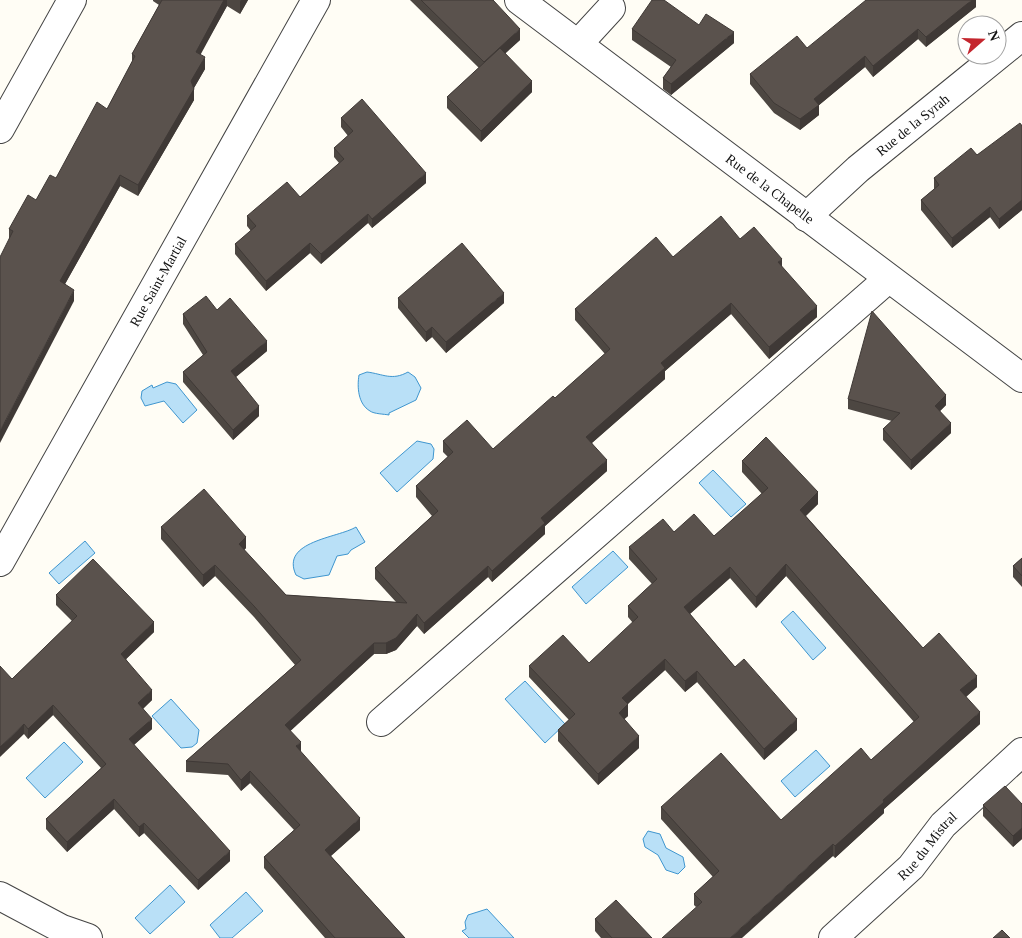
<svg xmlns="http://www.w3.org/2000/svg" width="1022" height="938" font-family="Georgia,serif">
  <rect width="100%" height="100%" fill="#fffdf5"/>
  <g fill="#b9e0f7" stroke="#3f96cf">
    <path d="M 367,372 C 383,374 392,381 408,372 L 415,377 L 421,388 L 416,400 L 389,413 L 389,415 C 384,414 374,414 370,411 C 358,404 357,387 359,375 Z"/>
    <path d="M 167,382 L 176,384 L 197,410 L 183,423 L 164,401 L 145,406 L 141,398 L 142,391 L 152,385 L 153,388 Z"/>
    <path d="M 417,441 L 431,444 L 434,449 L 433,459 L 397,492 L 380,473 Z"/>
    <path d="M 713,470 L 746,504 L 731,517 L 699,483 Z"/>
    <path d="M 356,527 L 365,542 L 351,550 L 348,554 L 337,556 L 329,575 L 304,579 L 296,575 C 280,541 338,538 356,527 Z"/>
    <path d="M 85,541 L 95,553 L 59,584 L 49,573 Z"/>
    <path d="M 613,551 L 628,567 L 586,604 L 572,587 Z"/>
    <path d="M 793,611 L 826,648 L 813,660 L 781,622 Z"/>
    <path d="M 525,681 L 565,724 L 545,743 L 505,699 Z"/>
    <path d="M 171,699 L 199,730 L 197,743 L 192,747 L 181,748 L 152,716 Z"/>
    <path d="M 64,742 L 83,762 L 45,798 L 26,778 Z"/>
    <path d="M 816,750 L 830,766 L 795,797 L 781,781 Z"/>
    <path d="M 648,831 L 660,834 L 666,848 L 683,857 L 685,867 L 678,874 L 666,870 L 658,855 L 645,847 L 643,839 Z"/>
    <path d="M 170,885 L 185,902 L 150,934 L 135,918 Z"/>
    <path d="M 246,892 L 263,911 L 232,938 L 220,938 L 210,925 Z"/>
    <path d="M 487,909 L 514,938 L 469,938 L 462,931 L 466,929 L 465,922 L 468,915 Z"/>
  </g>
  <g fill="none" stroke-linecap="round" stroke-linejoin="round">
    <defs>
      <g id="minor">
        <path id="s1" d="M 519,0 L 1022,378"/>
        <path d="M 578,44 L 611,8"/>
        <path d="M 0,129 L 72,0"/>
        <path id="s2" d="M 806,217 L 858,169 L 1022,36"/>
        <path id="s3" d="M 0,562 L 316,0"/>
        <path d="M 381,722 L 888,279"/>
        <path d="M 0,896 L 62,929 L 88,938"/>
        <path id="s4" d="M 833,938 L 911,867 L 943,825 L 1022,752"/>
      </g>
    </defs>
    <use href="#minor" stroke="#444" stroke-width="30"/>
    <use href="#minor" stroke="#fff" stroke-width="28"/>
  </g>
  <g fill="#4d4742">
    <path d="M 153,0 L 248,0 L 240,14 L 227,6 L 200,54 L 205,69 L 194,88 L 194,100 L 138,196 L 120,186 L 65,284 L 74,301 L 9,239 L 9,229 L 36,200 L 56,178 L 107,109 L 132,62 L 132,54 L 159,5 L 153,1 Z"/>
    <path d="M 410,0 L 493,0 L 520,40 L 505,53 L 532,92 L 481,142 L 447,108 L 447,97 L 479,68 Z"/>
    <path d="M 976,0 L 976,7 L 926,47 L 918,39 L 873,77 L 865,67 L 819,105 L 819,115 L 800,130 L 774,113 L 750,84 L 750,74 Z"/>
    <path d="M 699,25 L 734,43 L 671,95 L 663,89 L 663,78 L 671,67 L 632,40 L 632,29 Z"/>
    <path d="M 341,118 L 426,183 L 372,228 L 368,223 L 321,264 L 310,253 L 266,291 L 235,254 L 235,244 L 251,231 L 247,226 L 247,216 L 300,197 L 339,163 L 334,157 L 334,148 L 348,136 L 341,127 Z"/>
    <path d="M 1022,125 L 1022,210 L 999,229 L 990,217 L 952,248 L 921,210 L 921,200 L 934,189 L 934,178 L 977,155 Z"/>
    <path d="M 740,239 L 782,267 L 817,317 L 769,359 L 731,314 L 665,371 L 665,379 L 592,443 L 607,471 L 545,526 L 545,534 L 492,582 L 488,577 L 424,634 L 417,626 L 396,650 L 386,654 L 374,654 L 290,731 L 301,753 L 360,830 L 331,856 L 405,938 L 325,938 L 264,868 L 264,857 L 294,830 L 250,783 L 241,791 L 228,775 L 186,772 L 186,761 L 295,665 L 254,617 L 215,576 L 203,587 L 161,539 L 161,527 L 246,548 L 244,550 L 286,595 L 396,602 L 375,579 L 375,568 L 432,516 L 416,497 L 416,486 L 448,457 L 443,452 L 443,441 L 493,449 L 555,398 L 605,354 L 575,320 L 575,309 L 673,257 Z"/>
    <path d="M 398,298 L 504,303 L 446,353 L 432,337 L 426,342 L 398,308 Z"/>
    <path d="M 217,310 L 267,351 L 236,377 L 259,416 L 233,440 L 183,382 L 183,372 L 203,355 L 183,324 L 183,314 Z"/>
    <path d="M 848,399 L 946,405 L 940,411 L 951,433 L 911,470 L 883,440 L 883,429 L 892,421 L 848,409 Z"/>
    <path d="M 742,461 L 818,504 L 806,516 L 923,648 L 977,687 L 966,697 L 980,724 L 884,809 L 884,813 L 835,858 L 833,856 L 696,907 L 694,905 L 694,894 L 713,877 L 661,819 L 661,807 L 781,820 L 871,760 L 914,722 L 786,576 L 756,608 L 730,578 L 690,614 L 735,667 L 797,730 L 764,760 L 697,682 L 685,692 L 665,670 L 628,704 L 628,716 L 624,719 L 639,748 L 598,785 L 558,741 L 558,730 L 569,720 L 529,677 L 529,666 L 589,663 L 633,623 L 628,617 L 628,606 L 652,584 L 629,559 L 629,547 L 674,532 L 714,536 L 762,494 L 742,472 Z"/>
    <path d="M 1022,558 L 1022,587 L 1013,577 L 1013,566 Z"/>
    <path d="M 56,595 L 154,632 L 126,659 L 152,700 L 143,709 L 152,729 L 134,745 L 230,861 L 198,890 L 144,833 L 139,837 L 114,809 L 67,852 L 46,829 L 46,819 L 101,768 L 53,715 L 28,739 L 24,734 L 12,679 L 72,621 L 56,605 Z"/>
    <path d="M 1022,804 L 1022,839 L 1013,847 L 983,816 L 983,805 Z"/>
    <path d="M 595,919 L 652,938 L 601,938 L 595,931 Z"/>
  </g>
  <g fill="#3f3936">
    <path d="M 224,0 L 227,0 L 227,6 L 196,63 L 196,52 Z"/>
    <path d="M 241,0 L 248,0 L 240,14 L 240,2 Z"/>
    <path d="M 972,0 L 976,0 L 976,7 L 926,47 L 926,37 Z"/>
    <path d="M 520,29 L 520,40 L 484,73 L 484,62 Z"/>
    <path d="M 918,29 L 918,39 L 873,77 L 873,66 Z"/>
    <path d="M 734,32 L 734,43 L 671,95 L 671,84 Z"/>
    <path d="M 865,56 L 865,67 L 818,106 L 819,105 L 819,115 L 800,130 L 800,119 L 814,99 Z"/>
    <path d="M 205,57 L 205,69 L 191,93 L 191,81 Z"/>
    <path d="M 532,81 L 532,92 L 481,142 L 481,131 Z"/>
    <path d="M 194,89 L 194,100 L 138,196 L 138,185 Z"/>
    <path d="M 426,173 L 426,183 L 372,228 L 372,219 Z"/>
    <path d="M 120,175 L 120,186 L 60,293 L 60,281 Z"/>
    <path d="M 1022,200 L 1022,210 L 999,229 L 999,219 Z"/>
    <path d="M 990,207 L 990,217 L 952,248 L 952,238 Z"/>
    <path d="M 368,214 L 368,223 L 321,264 L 321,254 Z"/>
    <path d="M 310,243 L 310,253 L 266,291 L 266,281 Z"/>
    <path d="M 782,259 L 782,270 L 778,262 Z"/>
    <path d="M 74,290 L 74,301 L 0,443 L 0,431 Z"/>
    <path d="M 504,293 L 504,303 L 446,353 L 446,342 Z"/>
    <path d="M 731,303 L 731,314 L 665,371 L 665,379 L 586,448 L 586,437 L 661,363 Z"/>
    <path d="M 817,306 L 817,317 L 769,359 L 769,347 Z"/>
    <path d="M 432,327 L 432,337 L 426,342 L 426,332 Z"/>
    <path d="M 267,341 L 267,351 L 231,381 L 231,371 Z"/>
    <path d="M 946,395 L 946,405 L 935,416 L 935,406 Z"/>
    <path d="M 259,406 L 259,416 L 233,440 L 233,430 Z"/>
    <path d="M 951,423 L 951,433 L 911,470 L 911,460 Z"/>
    <path d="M 607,460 L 607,471 L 545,526 L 545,534 L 492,582 L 492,571 L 541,518 Z"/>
    <path d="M 818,492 L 818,504 L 800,521 L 800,510 Z"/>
    <path d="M 246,537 L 246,548 L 239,555 L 239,544 Z"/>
    <path d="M 786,564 L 786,576 L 756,608 L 756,597 Z"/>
    <path d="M 215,565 L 215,576 L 203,587 L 203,575 Z"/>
    <path d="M 488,566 L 488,577 L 424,634 L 424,623 Z"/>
    <path d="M 730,567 L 730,578 L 684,619 L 684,607 Z"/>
    <path d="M 417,614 L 417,626 L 396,650 L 386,654 L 386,643 Z"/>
    <path d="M 154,622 L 154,632 L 121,664 L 121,654 Z"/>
    <path d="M 374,643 L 374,654 L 285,736 L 285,725 Z"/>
    <path d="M 665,659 L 665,670 L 622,709 L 622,698 Z"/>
    <path d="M 697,671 L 697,682 L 685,692 L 685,681 Z"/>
    <path d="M 977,676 L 977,687 L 960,702 L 960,690 Z"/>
    <path d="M 152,690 L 152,700 L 138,713 L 138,703 Z"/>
    <path d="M 628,704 L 628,716 L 619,724 L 619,713 Z"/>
    <path d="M 53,705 L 53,715 L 28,739 L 28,729 Z"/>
    <path d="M 980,712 L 980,724 L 884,809 L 884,813 L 835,858 L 835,846 L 883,800 Z"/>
    <path d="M 152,719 L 152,729 L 129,749 L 129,739 Z"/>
    <path d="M 797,719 L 797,730 L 764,760 L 764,749 Z"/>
    <path d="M 24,724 L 24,734 L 0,757 L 0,747 Z"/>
    <path d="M 639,736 L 639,748 L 598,785 L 598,774 Z"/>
    <path d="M 301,742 L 301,753 L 296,746 Z"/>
    <path d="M 250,771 L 250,783 L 241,791 L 241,780 Z"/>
    <path d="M 114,799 L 114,809 L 67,852 L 67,842 Z"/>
    <path d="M 360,818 L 360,830 L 325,861 L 325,850 Z"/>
    <path d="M 144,823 L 144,833 L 139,837 L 139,827 Z"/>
    <path d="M 1022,828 L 1022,839 L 1013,847 L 1013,836 Z"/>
    <path d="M 833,844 L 833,856 L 742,938 L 730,938 Z"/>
    <path d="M 230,851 L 230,861 L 198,890 L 198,880 Z"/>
  </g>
  <g fill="#5a524d" stroke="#3f3936">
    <path d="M 162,0 L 224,0 L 196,52 L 205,57 L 191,81 L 194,89 L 138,185 L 120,175 L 60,281 L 74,290 L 0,431 L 0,257 L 13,231 L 9,229 L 28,195 L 36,200 L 50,175 L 56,178 L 97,102 L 107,109 L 135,56 L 132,54 Z"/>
    <path d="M 421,0 L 493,0 L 520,29 L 484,62 Z"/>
    <path d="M 652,0 L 664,0 L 699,25 L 706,14 L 734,32 L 671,84 L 663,78 L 676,60 L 632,29 Z"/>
    <path d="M 866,0 L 972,0 L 926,37 L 918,29 L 873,66 L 865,56 L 814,99 L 819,105 L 800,119 L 774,103 L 750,74 L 797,36 L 807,48 Z"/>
    <path d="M 500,48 L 532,81 L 481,131 L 447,97 Z"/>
    <path d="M 362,99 L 426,173 L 372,219 L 368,214 L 321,254 L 310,243 L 266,281 L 235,244 L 256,226 L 247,216 L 287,182 L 300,197 L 344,159 L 334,148 L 353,131 L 341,118 Z"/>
    <path d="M 1020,123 L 1021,125 L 1022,125 L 1022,200 L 999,219 L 990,207 L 952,238 L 921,200 L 939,185 L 934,178 L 971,148 L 977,155 Z"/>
    <path d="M 721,216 L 740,239 L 754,227 L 782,259 L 778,262 L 817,306 L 769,347 L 731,303 L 661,363 L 665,368 L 586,437 L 607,460 L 541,518 L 545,523 L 492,571 L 488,566 L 424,623 L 417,614 L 396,638 L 386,643 L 374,643 L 285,725 L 301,742 L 296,746 L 360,818 L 325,850 L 405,938 L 335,938 L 264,857 L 300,825 L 250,771 L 241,780 L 228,764 L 186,761 L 301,660 L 254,606 L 215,565 L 203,575 L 161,527 L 204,489 L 246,537 L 239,544 L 286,595 L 407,603 L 375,568 L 438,511 L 416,486 L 453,452 L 443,441 L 467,420 L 493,449 L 553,396 L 555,398 L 610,349 L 575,309 L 656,237 L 673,257 Z"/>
    <path d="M 462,243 L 504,293 L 446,342 L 432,327 L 426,332 L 398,298 Z"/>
    <path d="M 206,296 L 217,310 L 230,298 L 267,341 L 231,371 L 259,406 L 233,430 L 183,372 L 207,352 L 183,314 Z"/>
    <path d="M 872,311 L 946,395 L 935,406 L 951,423 L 911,460 L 883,429 L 900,413 L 848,399 Z"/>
    <path d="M 766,437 L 818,492 L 800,510 L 923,648 L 939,633 L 977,676 L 960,690 L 980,712 L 883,800 L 884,802 L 835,846 L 833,844 L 730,938 L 662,938 L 702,902 L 694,894 L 719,871 L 661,807 L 721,753 L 781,820 L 861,748 L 871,760 L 919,717 L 786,564 L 756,597 L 730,567 L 684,607 L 735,667 L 744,659 L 797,719 L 764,749 L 697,671 L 685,681 L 665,659 L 622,698 L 628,704 L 619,713 L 639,736 L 598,774 L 558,730 L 575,714 L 529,666 L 563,635 L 589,663 L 638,617 L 628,606 L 657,579 L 629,547 L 663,519 L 674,532 L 694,514 L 714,536 L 768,488 L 742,461 Z"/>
    <path d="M 1022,558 L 1022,576 L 1013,566 Z"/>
    <path d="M 93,559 L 154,622 L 121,654 L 152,690 L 138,703 L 152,719 L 129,739 L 230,851 L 198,880 L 144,823 L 139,827 L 114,799 L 67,842 L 46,819 L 106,764 L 53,705 L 28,729 L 24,724 L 0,747 L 0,666 L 12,679 L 77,616 L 56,595 Z"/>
    <path d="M 1005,786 L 1022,804 L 1022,828 L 1013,836 L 983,805 Z"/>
    <path d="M 616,900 L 652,938 L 612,938 L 595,919 Z"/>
    <path d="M 1002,930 L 1010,938 L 993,938 Z"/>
  </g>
  <g text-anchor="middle" stroke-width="5" stroke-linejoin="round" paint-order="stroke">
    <g font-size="14" fill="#111" stroke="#fff">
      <text dy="5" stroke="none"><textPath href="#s2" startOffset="141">Rue de la Syrah</textPath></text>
      <text dy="5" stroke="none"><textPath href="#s1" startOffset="314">Rue de la Chapelle</textPath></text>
      <text dy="5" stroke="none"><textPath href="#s3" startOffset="322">Rue Saint-Martial</textPath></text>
      <text dy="5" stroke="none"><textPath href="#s4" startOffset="132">Rue du Mistral</textPath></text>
    </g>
  </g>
  <g transform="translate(982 40) rotate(70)"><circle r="24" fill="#ffffff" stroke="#a0a0a0"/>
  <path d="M0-4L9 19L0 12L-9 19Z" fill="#c4262e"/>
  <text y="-8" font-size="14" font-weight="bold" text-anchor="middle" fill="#111111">N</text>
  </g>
</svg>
